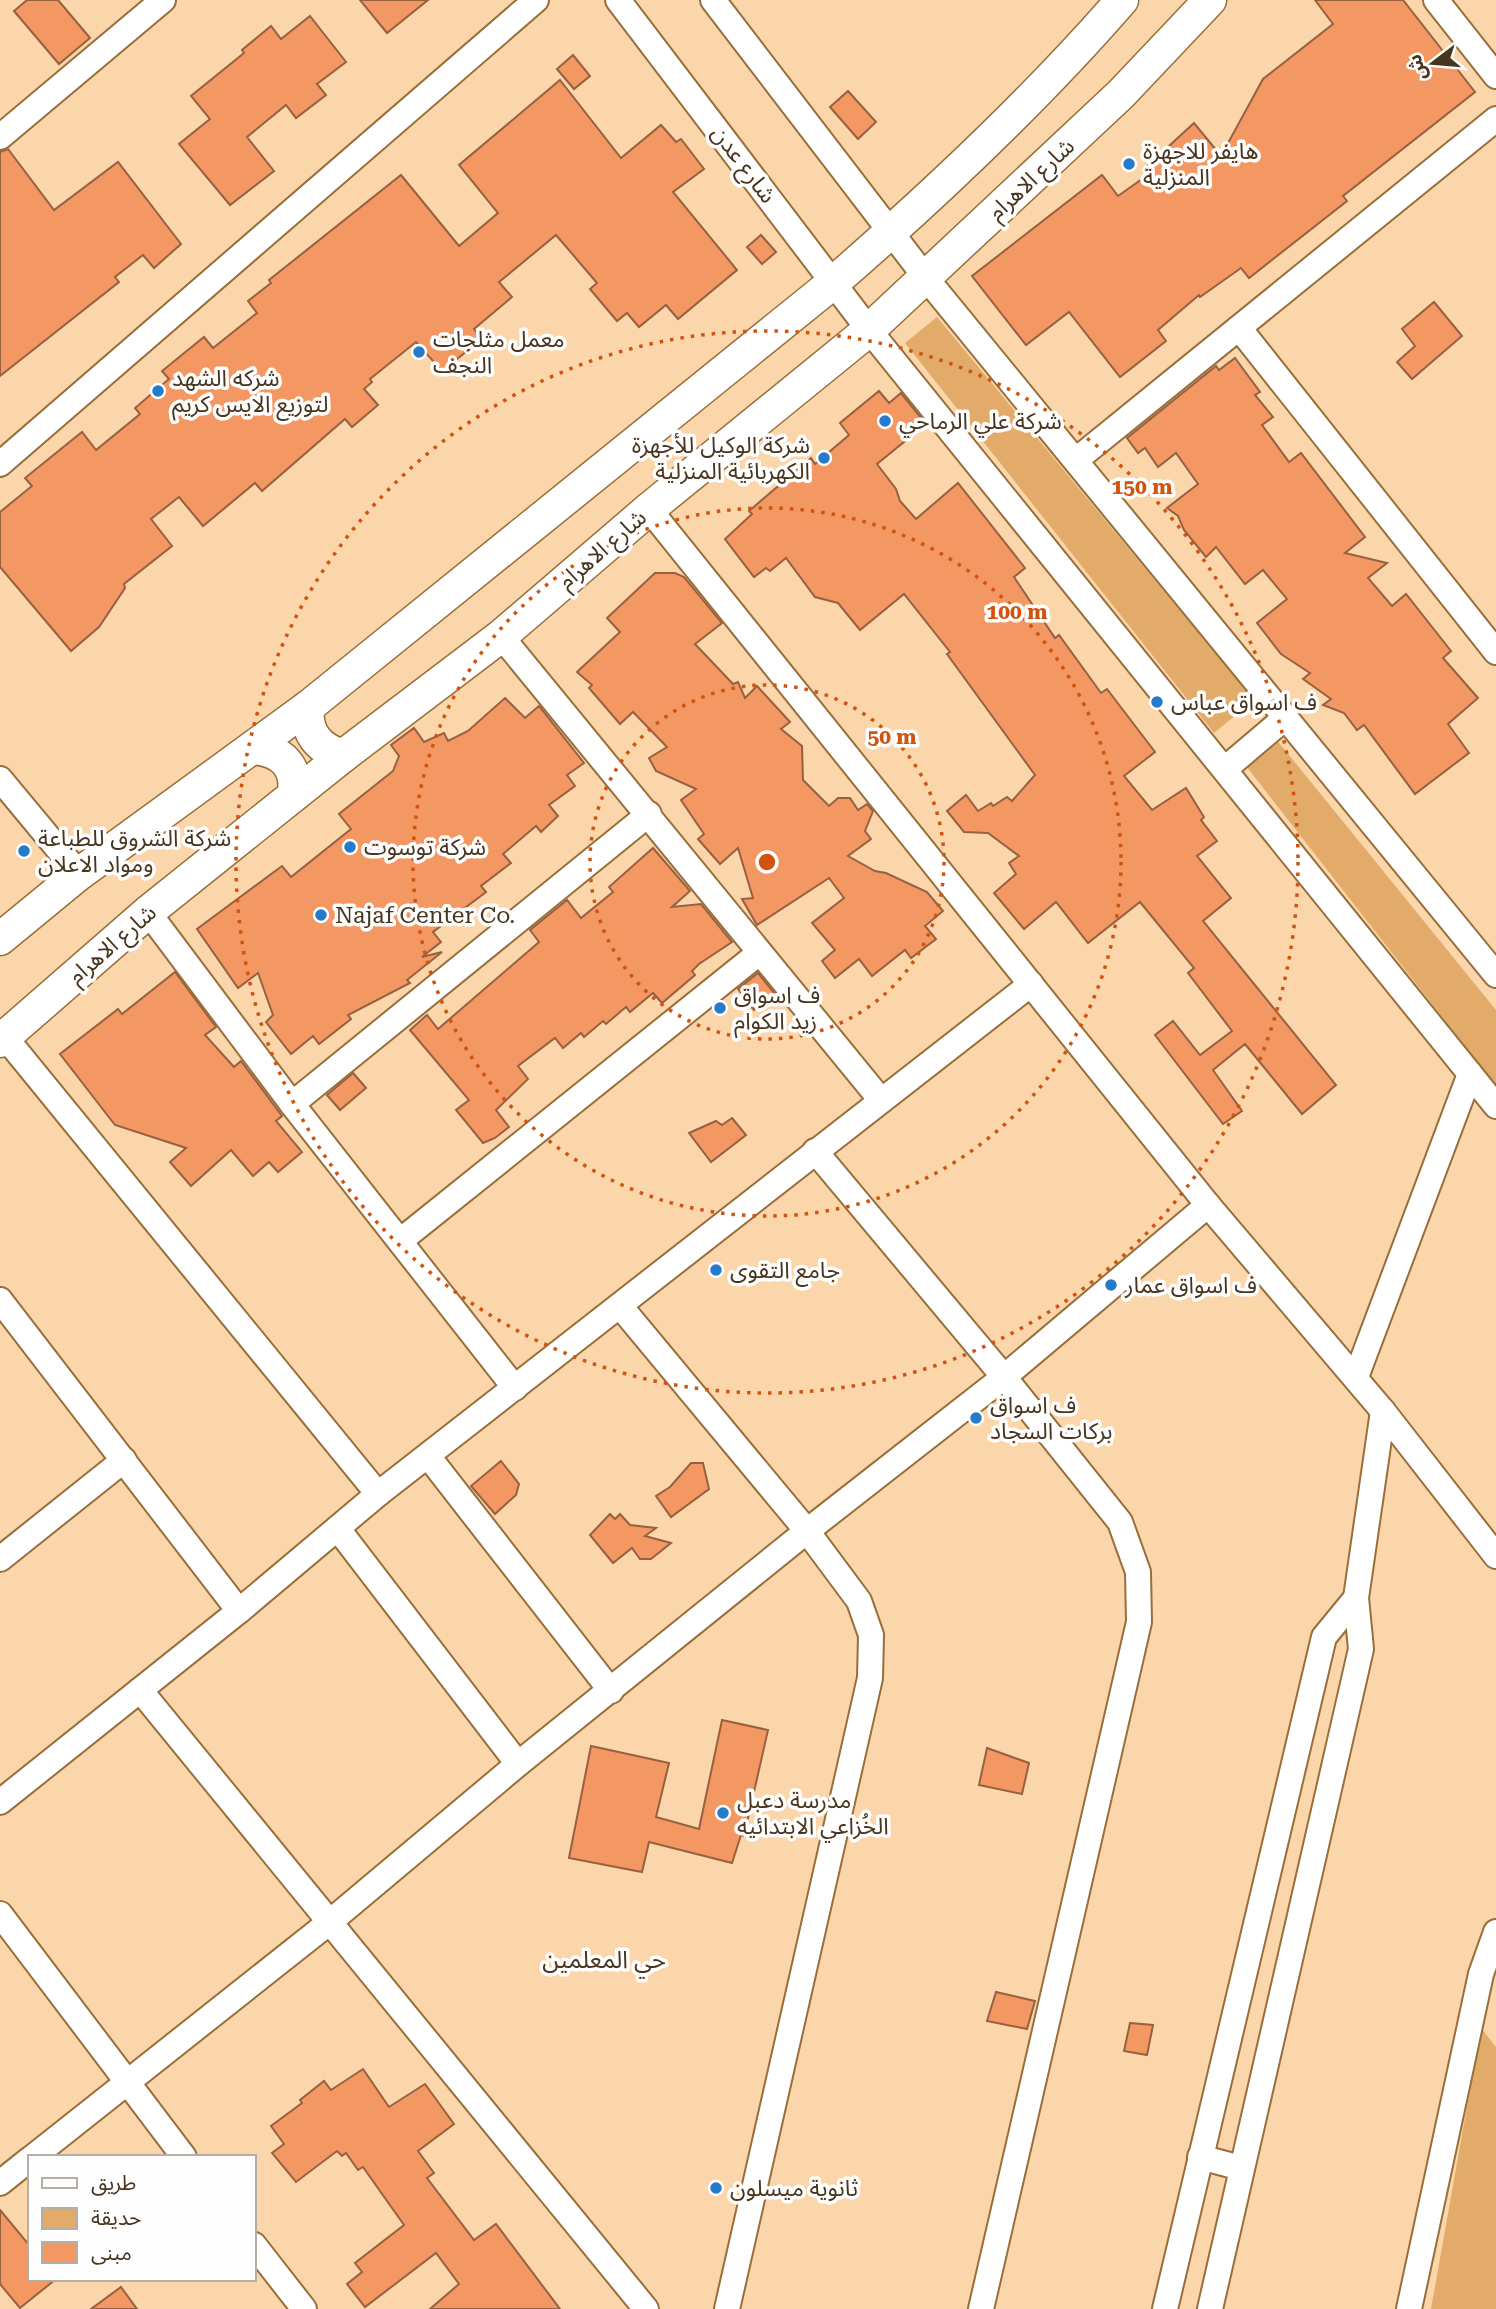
<svg xmlns="http://www.w3.org/2000/svg" width="1496" height="2309" font-family="'Roboto Serif','Noto Sans Arabic',serif">
  <rect width="100%" height="100%" fill="#fbd6ab"/>
  <g fill="#e2ab6a">
    <path d="M 937,317 L 1254,700 L 1214,733 L 905,343 Z"/>
    <path d="M 1276,739 L 1496,1010 L 1496,1086 L 1246,766 Z"/>
    <path d="M 1481,2028 L 1496,2047 L 1496,2309 L 1431,2309 Z"/>
  </g>
  <g fill="#f39862" stroke="#986040" stroke-width="2">
    <path d="M 27,0 L 58,0 L 90,38 L 59,64 L 14,11 Z"/>
    <path d="M 360,0 L 428,0 L 387,33 Z"/>
    <path d="M 1315,0 L 1403,0 L 1475,92 L 1343,196 L 1347,201 L 1249,278 L 1241,268 L 1200,297 L 1199,295 L 1158,330 L 1166,341 L 1120,377 L 1069,312 L 1026,345 L 972,276 L 1102,175 L 1118,196 L 1149,174 L 1144,169 L 1194,123 L 1221,156 L 1263,79 L 1333,24 Z"/>
    <path d="M 310,16 L 346,62 L 317,84 L 326,95 L 296,118 L 286,105 L 247,137 L 274,171 L 230,205 L 179,144 L 210,119 L 191,96 L 244,53 L 242,50 L 271,26 L 281,39 Z"/>
    <path d="M 573,55 L 590,76 L 574,89 L 557,69 Z"/>
    <path d="M 560,80 L 621,158 L 661,125 L 676,142 L 681,139 L 704,169 L 673,192 L 737,270 L 678,319 L 666,305 L 639,327 L 627,313 L 617,321 L 590,289 L 597,283 L 556,235 L 499,282 L 512,297 L 474,329 L 482,339 L 442,371 L 416,342 L 370,379 L 372,382 L 364,389 L 378,405 L 352,427 L 345,419 L 262,491 L 255,483 L 203,526 L 179,497 L 151,519 L 172,546 L 124,584 L 125,588 L 99,627 L 71,651 L 0,567 L 0,512 L 32,486 L 25,478 L 82,432 L 96,450 L 140,414 L 135,408 L 169,379 L 162,371 L 204,337 L 213,348 L 257,313 L 248,301 L 271,283 L 269,280 L 401,175 L 459,246 L 498,213 L 459,165 Z"/>
    <path d="M 848,91 L 876,122 L 858,139 L 830,107 Z"/>
    <path d="M 8,149 L 54,210 L 118,162 L 181,244 L 154,268 L 143,255 L 115,277 L 119,282 L 0,376 L 0,152 Z"/>
    <path d="M 761,235 L 776,252 L 762,264 L 747,247 Z"/>
    <path d="M 1434,302 L 1462,336 L 1412,379 L 1397,362 L 1415,346 L 1402,329 Z"/>
    <path d="M 1235,358 L 1260,392 L 1255,395 L 1273,417 L 1262,425 L 1289,462 L 1301,453 L 1365,537 L 1345,553 L 1387,563 L 1368,578 L 1392,606 L 1406,594 L 1451,651 L 1443,658 L 1478,698 L 1448,724 L 1469,753 L 1415,794 L 1364,725 L 1357,730 L 1344,713 L 1323,705 L 1331,699 L 1303,679 L 1310,673 L 1281,654 L 1257,623 L 1287,599 L 1263,570 L 1245,584 L 1216,547 L 1206,557 L 1184,530 L 1178,516 L 1167,508 L 1198,484 L 1176,453 L 1158,467 L 1145,448 L 1138,453 L 1127,438 L 1216,366 L 1219,370 Z"/>
    <path d="M 879,391 L 889,403 L 901,393 L 926,424 L 877,464 L 896,489 L 900,501 L 916,519 L 958,483 L 1025,568 L 1014,577 L 1055,638 L 1059,635 L 1101,693 L 1107,689 L 1155,752 L 1124,776 L 1152,810 L 1186,788 L 1204,817 L 1201,820 L 1217,841 L 1197,856 L 1231,898 L 1203,921 L 1336,1085 L 1302,1114 L 1245,1044 L 1213,1070 L 1242,1111 L 1223,1124 L 1155,1035 L 1173,1021 L 1200,1055 L 1232,1031 L 1188,973 L 1194,968 L 1140,902 L 1088,943 L 1056,902 L 1024,929 L 994,893 L 1016,874 L 1009,863 L 1019,856 L 988,833 L 964,832 L 947,811 L 966,795 L 978,811 L 991,803 L 993,806 L 1007,797 L 1012,801 L 1035,775 L 947,654 L 950,652 L 904,594 L 860,630 L 838,603 L 815,597 L 786,558 L 770,571 L 766,568 L 754,577 L 725,539 L 752,514 L 749,511 L 811,458 L 815,464 L 849,435 L 840,423 Z"/>
    <path d="M 655,573 L 675,573 L 684,577 L 722,623 L 695,644 L 733,684 L 738,682 L 745,698 L 757,686 L 790,722 L 781,729 L 802,746 L 803,780 L 829,806 L 838,798 L 850,798 L 858,810 L 867,804 L 873,811 L 865,831 L 871,839 L 848,856 L 875,871 L 886,873 L 927,892 L 943,911 L 925,926 L 936,939 L 911,958 L 905,950 L 872,976 L 859,959 L 835,978 L 822,961 L 835,950 L 812,923 L 844,898 L 829,878 L 757,925 L 742,899 L 753,898 L 738,848 L 720,864 L 698,839 L 704,834 L 681,800 L 696,789 L 656,771 L 649,758 L 667,747 L 633,712 L 620,724 L 589,688 L 592,685 L 577,672 L 620,632 L 607,618 Z"/>
    <path d="M 505,698 L 525,718 L 539,706 L 584,763 L 567,775 L 575,786 L 549,805 L 558,816 L 541,832 L 536,826 L 503,854 L 511,863 L 481,886 L 486,892 L 433,932 L 441,942 L 422,957 L 442,952 L 407,980 L 410,983 L 348,1015 L 351,1019 L 319,1044 L 313,1036 L 291,1054 L 266,1022 L 273,1015 L 258,973 L 238,988 L 197,929 L 282,866 L 291,877 L 351,829 L 339,814 L 393,771 L 399,756 L 391,745 L 414,728 L 424,742 L 444,733 L 448,741 L 468,731 Z"/>
    <path d="M 653,848 L 690,891 L 672,907 L 701,904 L 732,942 L 699,964 L 692,971 L 695,975 L 662,1003 L 653,993 L 630,1012 L 626,1007 L 606,1024 L 603,1021 L 584,1037 L 581,1033 L 563,1048 L 555,1038 L 518,1066 L 528,1079 L 496,1110 L 509,1127 L 495,1138 L 483,1143 L 456,1110 L 469,1100 L 410,1030 L 427,1015 L 438,1029 L 539,942 L 530,930 L 567,900 L 581,918 L 613,892 L 609,887 Z"/>
    <path d="M 175,972 L 216,1027 L 205,1035 L 234,1067 L 241,1061 L 282,1116 L 276,1121 L 302,1152 L 278,1172 L 269,1162 L 253,1176 L 231,1150 L 191,1186 L 170,1162 L 186,1148 L 115,1125 L 60,1054 L 118,1009 L 122,1014 Z"/>
    <path d="M 758,973 L 775,994 L 754,1010 L 738,989 Z"/>
    <path d="M 353,1073 L 366,1088 L 340,1110 L 327,1095 Z"/>
    <path d="M 732,1118 L 746,1135 L 711,1162 L 689,1133 L 716,1121 L 722,1125 Z"/>
    <path d="M 501,1461 L 519,1484 L 516,1495 L 495,1514 L 471,1486 Z"/>
    <path d="M 691,1463 L 703,1463 L 709,1489 L 671,1517 L 656,1496 L 670,1487 Z"/>
    <path d="M 610,1514 L 615,1519 L 620,1514 L 630,1525 L 656,1528 L 645,1536 L 671,1543 L 651,1559 L 640,1559 L 632,1548 L 613,1563 L 590,1535 Z"/>
    <path d="M 722,1720 L 768,1730 L 744,1836 L 741,1835 L 732,1863 L 649,1842 L 642,1872 L 569,1858 L 591,1746 L 669,1763 L 656,1817 L 699,1829 Z"/>
    <path d="M 987,1748 L 1029,1763 L 1022,1794 L 979,1785 Z"/>
    <path d="M 996,1992 L 1035,2001 L 1027,2029 L 987,2021 Z"/>
    <path d="M 1130,2023 L 1153,2025 L 1147,2055 L 1124,2051 Z"/>
    <path d="M 363,2069 L 389,2107 L 425,2084 L 454,2124 L 418,2151 L 434,2173 L 427,2178 L 474,2240 L 496,2224 L 560,2309 L 430,2309 L 459,2284 L 436,2253 L 365,2307 L 347,2284 L 362,2272 L 355,2263 L 404,2225 L 363,2167 L 358,2170 L 346,2153 L 342,2156 L 337,2151 L 296,2182 L 272,2153 L 284,2144 L 271,2126 L 302,2103 L 300,2100 L 324,2081 L 331,2090 Z"/>
    <path d="M 0,2210 L 30,2246 L 30,2279 L 56,2279 L 20,2308 L 0,2284 Z"/>
    <path d="M 121,2287 L 137,2309 L 91,2309 Z"/>
  </g>
  <g fill="none" stroke-linecap="round" stroke-linejoin="round">
    <defs>
      <g id="minor">
        <path d="M 618,0 L 869,330 L 1496,1106"/>
        <path d="M 713,0 L 926,278 L 1496,975"/>
        <path d="M 1436,0 L 1496,76"/>
        <path d="M 0,137 L 163,0"/>
        <path d="M 1239,328 L 1496,652"/>
        <path d="M 1076,460 L 1496,119"/>
        <path d="M 0,464 L 536,0"/>
        <path d="M 649,509 L 1208,1205 L 1383,1411 L 1496,1556"/>
        <path d="M 501,636 L 880,1099"/>
        <path d="M 1225,769 L 1286,717"/>
        <path d="M 0,779 L 79,874"/>
        <path d="M 148,912 L 292,1104 L 515,1388"/>
        <path d="M 5,1037 L 378,1494"/>
        <path d="M 292,1104 L 649,814"/>
        <path d="M 815,1151 L 1004,1377 L 1120,1522 L 1138,1572 L 1139,1622 L 981,2309"/>
        <path d="M 400,1241 L 759,953"/>
        <path d="M 0,1300 L 239,1611"/>
        <path d="M 620,1306 L 807,1531 L 859,1601 L 871,1635 L 870,1678 L 727,2309"/>
        <path d="M 1356,1377 L 1470,1074"/>
        <path d="M 428,1456 L 611,1691"/>
        <path d="M 338,1529 L 518,1764"/>
        <path d="M 0,1559 L 124,1460"/>
        <path d="M 140,1690 L 646,2309"/>
        <path d="M 0,1802 L 239,1611 L 378,1494 L 1031,984"/>
        <path d="M 0,1914 L 184,2157"/>
        <path d="M 33,2157 L 331,1921 L 518,1764 L 807,1531 L 1004,1377 L 1208,1205"/>
        <path d="M 1200,2157 L 1241,2168"/>
        <path d="M 0,2183 L 30,2159"/>
        <path d="M 254,2245 L 304,2309"/>
        <path d="M 1165,2309 L 1324,1637 L 1356,1598"/>
        <path d="M 1210,2309 L 1361,1649 L 1356,1598 L 1383,1411"/>
        <path d="M 1409,2309 L 1481,1974 L 1496,1932"/>
      </g>
      <g id="major">
        <path d="M 308,707 C 305,733 319,749 343,756"/>
        <path d="M 254,748 C 281,751 298,765 294,795"/>
        <path d="M 0,939 L 79,874 L 308,707 L 834,282 C 933,196 1036,99 1122,0"/>
        <path d="M 0,1041 L 148,912 L 343,756 L 501,636 L 649,509 L 869,330 L 1121,94 L 1210,0"/>
      </g>
    </defs>
    <use href="#minor" stroke="#986e3a" stroke-width="28"/>
    <use href="#major" stroke="#986e3a" stroke-width="35"/>
    <use href="#minor" stroke="#fff" stroke-width="24"/>
    <use href="#major" stroke="#fff" stroke-width="32"/>
  </g>
  <g fill="none" stroke="#d0540f" stroke-width="3.5" stroke-dasharray="3.5 7">
    <circle cx="767" cy="862" r="177"/>
    <circle cx="767" cy="862" r="354"/>
    <circle cx="767" cy="862" r="531"/>
  </g>
  <g fill="#257bc9" stroke="#fefefe" stroke-width="2.5">
    <circle cx="1129" cy="164" r="7"/>
    <circle cx="419" cy="352" r="7"/>
    <circle cx="158" cy="391" r="7"/>
    <circle cx="885" cy="421" r="7"/>
    <circle cx="824" cy="458" r="7"/>
    <circle cx="1157" cy="702" r="7"/>
    <circle cx="350" cy="847" r="7"/>
    <circle cx="24" cy="851" r="7"/>
    <circle cx="321" cy="915" r="7"/>
    <circle cx="720" cy="1008" r="7"/>
    <circle cx="716" cy="1270" r="7"/>
    <circle cx="1111" cy="1285" r="7"/>
    <circle cx="976" cy="1418" r="7"/>
    <circle cx="723" cy="1813" r="7"/>
    <circle cx="716" cy="2188" r="7"/>
  </g>
  <g text-anchor="middle" stroke-width="7" stroke-linejoin="round" paint-order="stroke">
    <g font-size="23" fill="#48351f" stroke="#fefefe" text-anchor="start">
      <text x="1143" y="159">هايفر للاجهزة<tspan x="1143" dy="26">المنزلية</tspan></text>
      <text x="433" y="347">معمل مثلجات<tspan x="433" dy="26">النجف</tspan></text>
      <text x="172" y="386">شركه الشهد<tspan x="172" dy="26">لتوزيع الايس كريم</tspan></text>
      <text x="899" y="429">شركة علي الرماحي</text>
      <text x="810" y="453" text-anchor="end">شركة الوكيل للأجهزة<tspan x="810" dy="26">الكهربائية المنزلية</tspan></text>
      <text x="1171" y="710">ف اسواق عباس</text>
      <text x="38" y="846">شركة الشروق للطباعة<tspan x="38" dy="26">ومواد الاعلان</tspan></text>
      <text x="364" y="855">شركة توسوت</text>
      <text x="335" y="923">Najaf Center Co.</text>
      <text x="734" y="1003">ف اسواق<tspan x="734" dy="26">زيد الكوام</tspan></text>
      <text x="730" y="1278">جامع التقوى</text>
      <text x="1125" y="1293">ف اسواق عمار</text>
      <text x="990" y="1413">ف اسواق<tspan x="990" dy="26">بركات السجاد</tspan></text>
      <text x="737" y="1808">مدرسة دعبل<tspan x="737" dy="26">الخُزاعي الابتدائيه</tspan></text>
      <text x="730" y="2196">ثانوية ميسلون</text>
    </g>
    <g font-size="23" fill="#48351f" stroke="#fefefe">
      <text transform="translate(744 164) rotate(53)" y="8">شارع عدن</text>
      <text transform="translate(1031 179) rotate(-43)" y="8">شارع الاهرام</text>
      <text transform="translate(602 549) rotate(-41)" y="8">شارع الاهرام</text>
      <text transform="translate(112 944) rotate(-41)" y="8">شارع الاهرام</text>
    </g>
    <g font-size="24" fill="#48351f" stroke="#fefefe">
      <text x="604" y="1968">حي المعلمین</text>
    </g>
  </g>
  <circle cx="767" cy="862" r="10" fill="#d0540f" stroke="#fefefe" stroke-width="3.5"/>
  <g font-size="21" text-anchor="middle" font-weight="bold" fill="#d0540f" stroke="#fefefe" stroke-width="7" stroke-linejoin="round" paint-order="stroke">
    <text x="1142" y="494">150 m</text>
    <text x="1017" y="619">100 m</text>
    <text x="892" y="744">50 m</text>
  </g>
  <rect x="28" y="2155" width="228" height="126" fill="#fefefe" stroke="#b5aea5" stroke-width="2"/>
  <rect x="42" y="2178" width="35" height="10" fill="#ffffff" stroke="#b5aea5" stroke-width="2"/>
  <text x="91" y="2190" font-size="21" fill="#48351f">طريق</text>
  <rect x="42" y="2208" width="35" height="21" fill="#e2ab6a" stroke="#b5aea5" stroke-width="2"/>
  <text x="91" y="2225" font-size="21" fill="#48351f">حديقة</text>
  <rect x="42" y="2242" width="35" height="21" fill="#f39862" stroke="#b5aea5" stroke-width="2"/>
  <text x="91" y="2260" font-size="21" fill="#48351f">مبنى</text>
  <g transform="translate(1433 63) rotate(254)" stroke="#fefefe" stroke-width="5" paint-order="stroke">
  <path d="M0-5L12 26L0 18L-12 26Z" fill="#48351f"/>
  <text y="-10" font-size="19" font-weight="bold" text-anchor="middle" fill="#48351f">ش</text>
  </g>
</svg>
